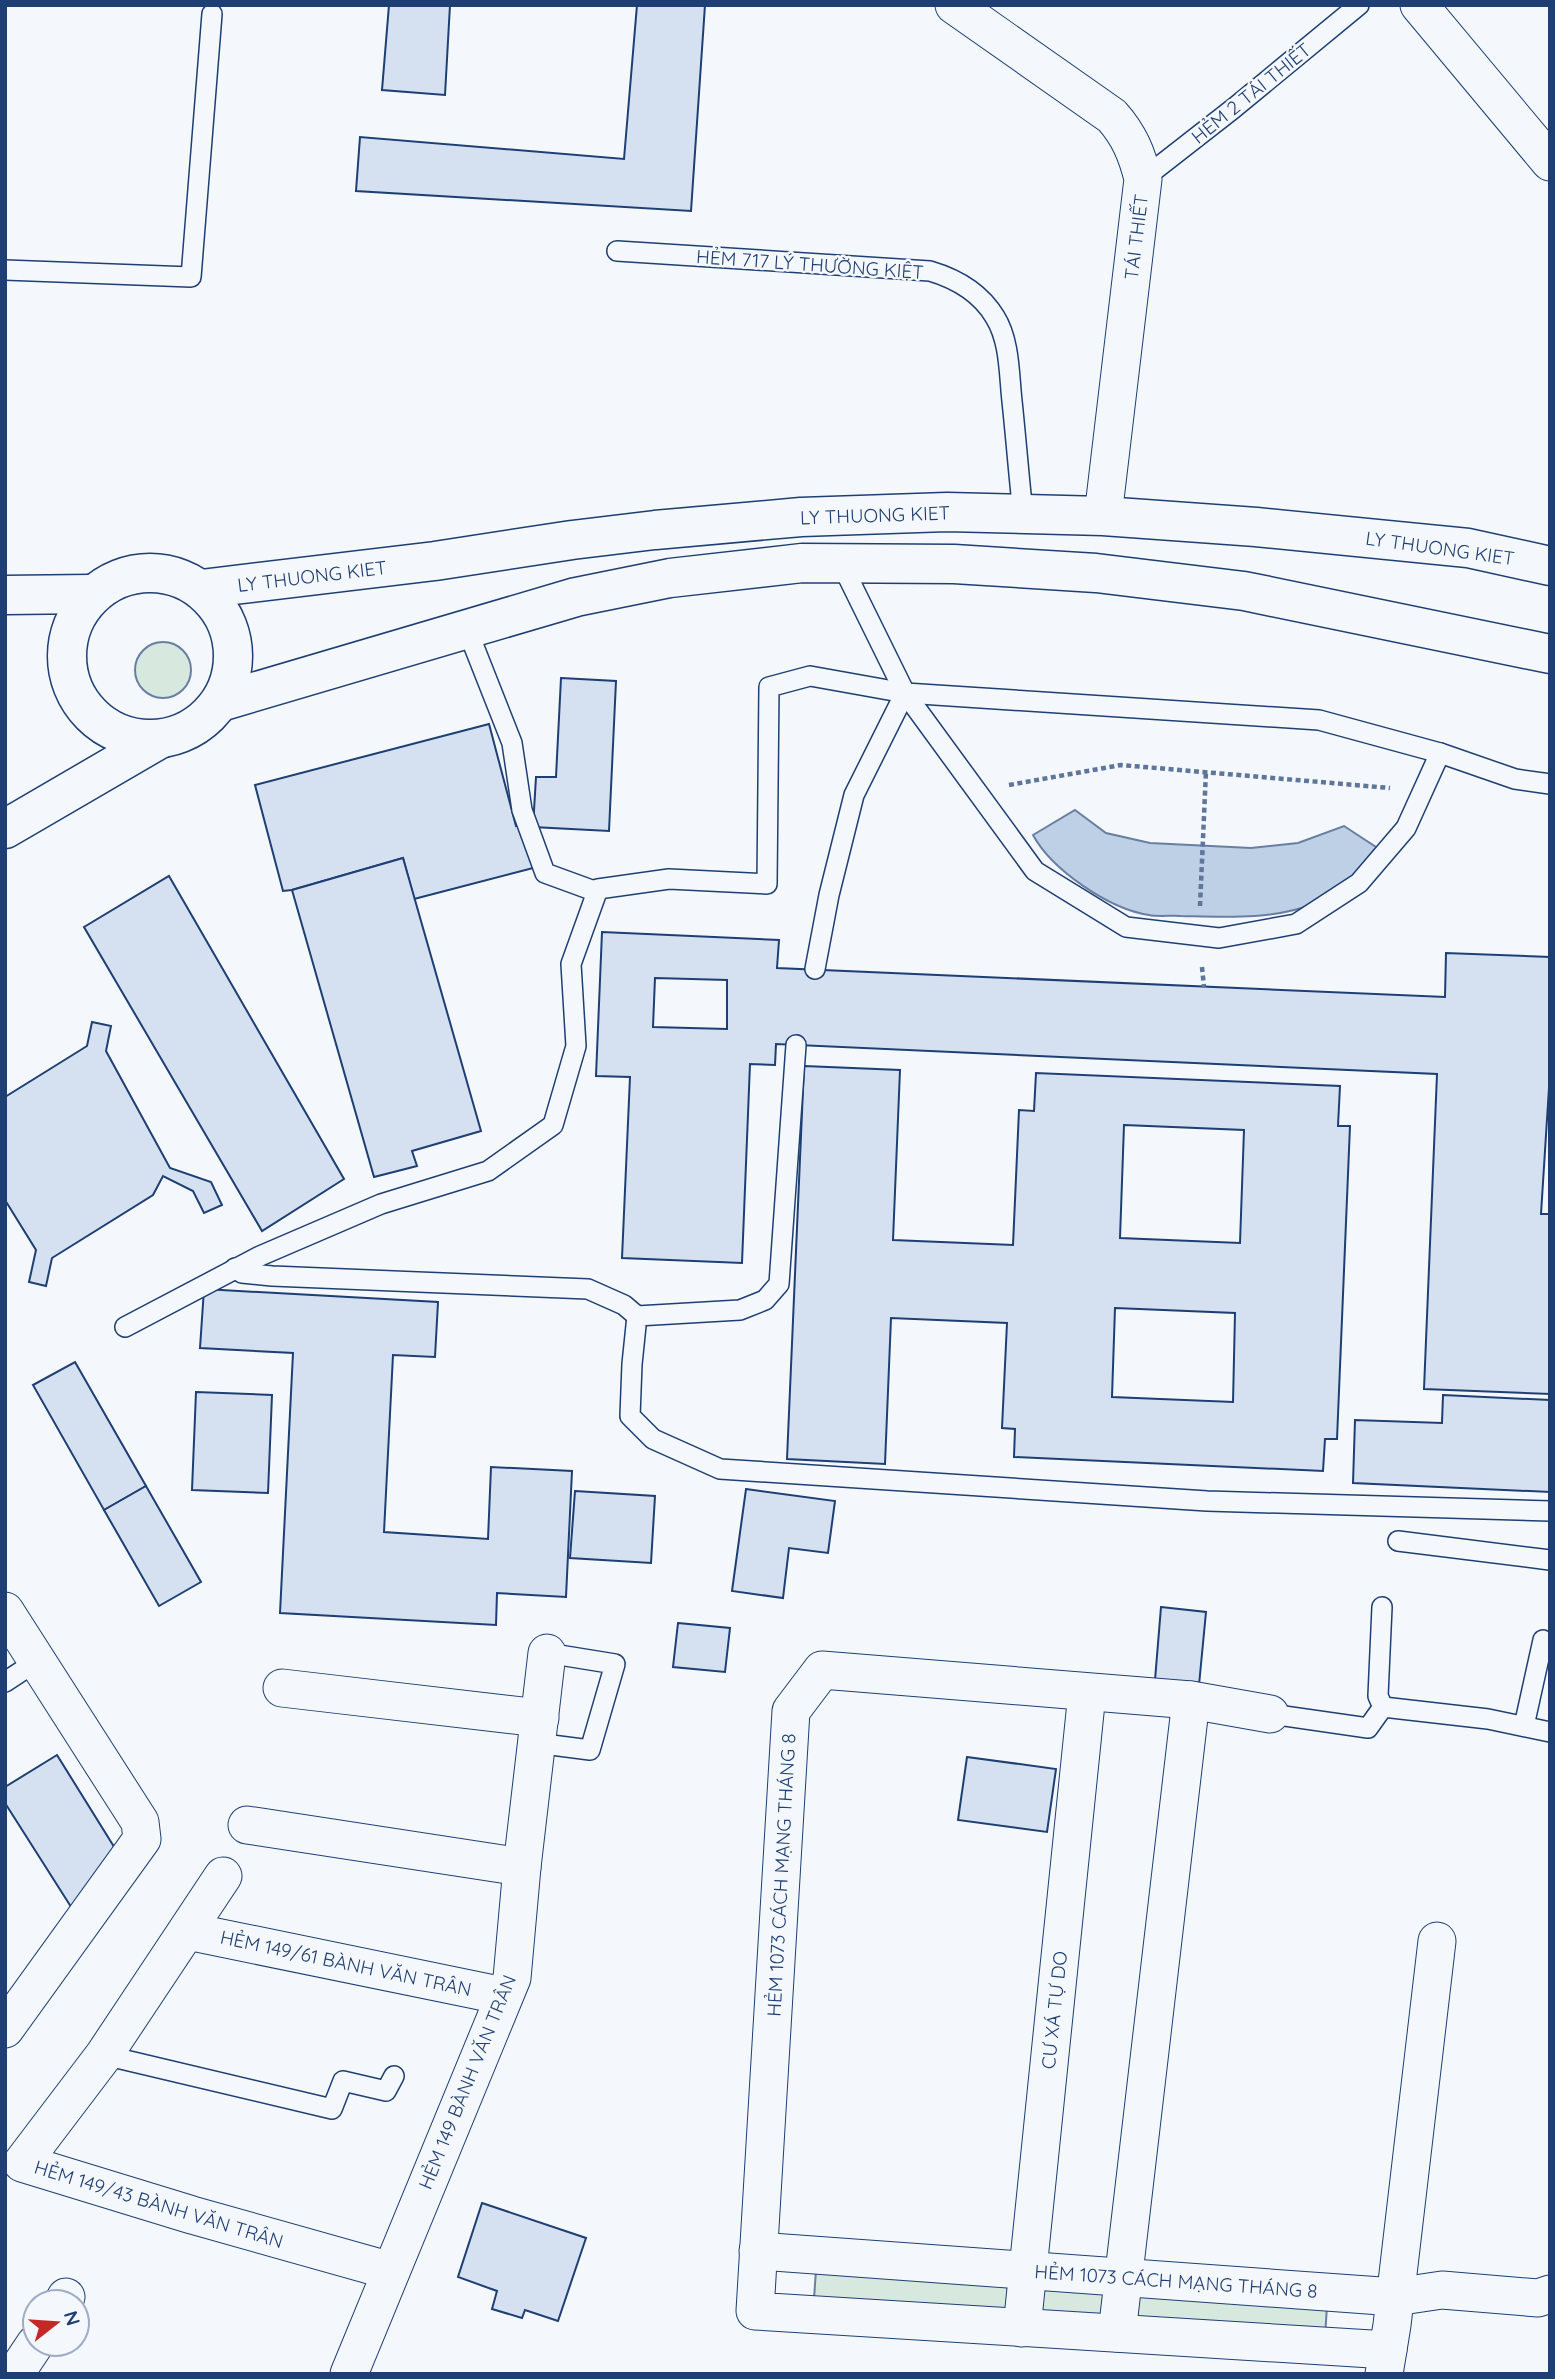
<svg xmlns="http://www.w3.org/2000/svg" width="1555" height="2379" font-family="Quicksand,sans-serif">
  <rect width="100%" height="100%" fill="#f4f7fb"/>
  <g fill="#d7e8df" stroke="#687fa3" stroke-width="2">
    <circle cx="163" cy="670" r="28"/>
    <path d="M 816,2270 L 1008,2284 L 1006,2314 L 814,2299 Z"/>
    <path d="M 1043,2282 L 1104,2286 L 1101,2320 L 1041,2316 Z"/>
    <path d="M 1134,2290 L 1327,2306 L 1325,2337 L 1132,2321 Z"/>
  </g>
  <path fill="#bed0e5" stroke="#687fa3" stroke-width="2" d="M 1075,810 L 1106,833 L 1150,843 L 1251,848 L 1298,843 L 1344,826 L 1379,849 C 1362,868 1339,895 1314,904 C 1271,920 1226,917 1181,916 C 1171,915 1159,917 1149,915 C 1109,909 1052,870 1033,835 Z"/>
  <g fill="#d5e0f0" stroke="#1d3f73" stroke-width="2" fill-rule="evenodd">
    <path d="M 389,5 L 450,5 L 445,95 L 382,90 Z"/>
    <path d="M 637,5 L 705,5 L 691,211 L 356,191 L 360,137 L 624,159 Z"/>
    <path d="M 561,678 L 616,681 L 609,831 L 533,827 L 536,777 L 556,777 Z"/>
    <path d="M 489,724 L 516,826 L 526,823 L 537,867 L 414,899 L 403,858 L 292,890 L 283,891 L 255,785 Z"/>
    <path d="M 403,858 L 481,1131 L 412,1151 L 417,1166 L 374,1177 L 292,890 Z"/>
    <path d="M 169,876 L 344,1179 L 262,1231 L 84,927 Z"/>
    <path d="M 602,932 L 779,940 L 777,968 L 1445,997 L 1446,953 L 1550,957 L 1550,1072 L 1541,1214 L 1550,1214 L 1550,1394 L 1424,1389 L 1437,1074 L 776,1044 L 775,1065 L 750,1064 L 742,1263 L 622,1258 L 630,1077 L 596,1076 ZM 655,978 L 727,980 L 727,1029 L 653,1027 Z"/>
    <path d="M 92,1022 L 111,1026 L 106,1051 L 170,1168 L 211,1182 L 222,1205 L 204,1213 L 193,1191 L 163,1176 L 153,1195 L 52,1258 L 46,1286 L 29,1282 L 36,1250 L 5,1200 L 5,1097 L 87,1046 Z"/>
    <path d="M 804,1066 L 900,1070 L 893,1240 L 1013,1245 L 1019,1110 L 1034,1111 L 1036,1073 L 1340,1086 L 1338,1126 L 1350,1126 L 1337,1439 L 1325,1439 L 1323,1471 L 1014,1457 L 1015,1429 L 1002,1428 L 1007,1323 L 891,1318 L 885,1464 L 787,1459 ZM 1124,1125 L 1244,1130 L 1240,1243 L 1120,1238 ZM 1115,1308 L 1235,1313 L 1233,1402 L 1112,1397 Z"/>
    <path d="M 204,1289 L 438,1302 L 435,1357 L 393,1355 L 384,1532 L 488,1539 L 491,1467 L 572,1471 L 566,1597 L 497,1593 L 496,1625 L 280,1613 L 293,1353 L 200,1348 Z"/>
    <path d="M 75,1362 L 146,1486 L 104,1510 L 33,1385 Z"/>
    <path d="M 196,1392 L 272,1395 L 268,1493 L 192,1490 Z"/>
    <path d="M 1443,1395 L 1550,1400 L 1550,1492 L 1353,1483 L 1355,1420 L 1442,1423 Z"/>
    <path d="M 146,1486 L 201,1582 L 159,1606 L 104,1510 Z"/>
    <path d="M 746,1489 L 835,1501 L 828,1553 L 789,1548 L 783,1598 L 732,1591 Z"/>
    <path d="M 575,1491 L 655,1496 L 651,1563 L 570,1558 Z"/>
    <path d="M 1161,1607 L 1206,1612 L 1199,1685 L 1155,1680 Z"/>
    <path d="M 678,1623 L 730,1628 L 725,1672 L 673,1667 Z"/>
    <path d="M 57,1755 L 121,1858 L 80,1921 L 5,1803 L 5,1787 Z"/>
    <path d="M 967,1757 L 1056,1769 L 1047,1832 L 958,1820 Z"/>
    <path d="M 482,2203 L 586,2238 L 558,2321 L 525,2310 L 522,2318 L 492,2309 L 497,2291 L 458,2277 Z"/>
  </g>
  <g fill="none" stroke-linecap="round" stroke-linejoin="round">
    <defs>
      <g id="service">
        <path d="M 1143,179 L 1234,108 L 1359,5"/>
        <path d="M 617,251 L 930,271 C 957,279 980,292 995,317 C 1010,341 1009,374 1012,401 C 1016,439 1019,477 1023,514"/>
        <path d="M 5,270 L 191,277 L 212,14"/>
        <path d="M 841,563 L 905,693 L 1035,871 L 1126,927 L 1219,938 L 1296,924 L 1359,883 L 1406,828 L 1440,753"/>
        <path d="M 467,629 L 512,743 L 522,810 L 545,873 L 597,892"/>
        <path d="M 815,969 L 829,895 L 854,795 L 905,693"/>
        <path d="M 796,1045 L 779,1284 L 765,1300 L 740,1310 L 637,1316 L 632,1364 L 630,1416 L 653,1439 L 720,1469 L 1207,1501 L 1550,1511"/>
        <path d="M 235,1268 L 242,1273 L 272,1276 L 588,1289 L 624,1305 L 637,1316"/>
        <path d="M 125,1327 L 260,1256 L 381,1204 L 488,1171 L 553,1125 L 576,1046 L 571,964 L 598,889 L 669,879 L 767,884 L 769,687 L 810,676 L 905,693 L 1319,720 L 1440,753 L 1515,779 L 1550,784"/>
        <path d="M 1398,1541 L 1550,1560"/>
        <path d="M 1382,1607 L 1378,1696 L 1383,1707"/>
        <path d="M 5,1682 L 37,1661"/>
        <path d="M 1270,1714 L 1368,1728 L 1383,1707 L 1488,1719 L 1550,1732"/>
        <path d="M 1524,1726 L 1543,1640"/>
        <path d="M 536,1743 L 590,1750 L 615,1664 L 547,1653"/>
        <path d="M 104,2055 L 332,2109 L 343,2081 L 386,2091 L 394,2076"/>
      </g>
      <g id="minor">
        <path d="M 954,5 L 1112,116 C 1129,135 1137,154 1143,179 L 1103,516"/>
        <path d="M 1419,5 L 1550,162"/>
        <path d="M 5,1611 L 140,1822 L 142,1839 L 5,2029"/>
        <path d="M 282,1688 L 540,1718"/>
        <path d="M 1270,1714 L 1191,1700 L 822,1670 L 791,1711 L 755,2311 L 1388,2350"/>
        <path d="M 247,1825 L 522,1867"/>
        <path d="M 223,1876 L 104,2055 L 22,2163 L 192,2215 L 391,2271"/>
        <path d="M 187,1931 L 504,1996"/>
        <path d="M 758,2251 L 1395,2297 L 1442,2290 L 1538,2298 L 1550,2294"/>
        <path d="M 63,2302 L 66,2297"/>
        <path d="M 1022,2328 L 1087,1693"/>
        <path d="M 1117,2333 L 1191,1700"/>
        <path d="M 15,2374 L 35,2344"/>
        <path d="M 349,2374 L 512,1978 L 522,1867 L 547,1653"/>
        <path d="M 1384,2374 L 1392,2325 L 1437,1941"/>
      </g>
      <path id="secondary" d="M 5,595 L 92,594"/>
      <g id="primary">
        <circle cx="150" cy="656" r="83"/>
        <path d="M 201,589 L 435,561 L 572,540 L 655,530 L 801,517 L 947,512 L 1103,516 L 1256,527 L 1468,548 L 1550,566"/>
        <path d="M 220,702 L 576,597 L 670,578 L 802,563 L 954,564 L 1096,573 L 1244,591 L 1550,654"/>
        <path d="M 5,829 L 158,740"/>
      </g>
    </defs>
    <use href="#service" stroke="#1d3f73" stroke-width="22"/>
    <use href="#minor" stroke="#1d3f73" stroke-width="39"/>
    <use href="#secondary" stroke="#1d3f73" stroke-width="41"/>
    <use href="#primary" stroke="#1d3f73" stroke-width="41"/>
    <g stroke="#5e769c" stroke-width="4.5" stroke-dasharray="5 3.5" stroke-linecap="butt">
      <path d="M 1009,785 L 1121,765 L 1390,788"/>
      <path d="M 1200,906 L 1206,771"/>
      <path d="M 1202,967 L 1204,987"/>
    </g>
    <use href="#service" stroke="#f4f7fb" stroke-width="19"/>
    <use href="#minor" stroke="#f4f7fb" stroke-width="37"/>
    <use href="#secondary" stroke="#f4f7fb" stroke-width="38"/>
    <use href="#primary" stroke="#f4f7fb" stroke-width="38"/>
  </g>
  <g text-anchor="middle" stroke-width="5" stroke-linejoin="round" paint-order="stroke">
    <g font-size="19" fill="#1d3f73" stroke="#f4f7fb">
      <text transform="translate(1251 93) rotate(-39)" y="7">HẺM 2 TÁI THIẾT</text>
      <text transform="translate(1136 237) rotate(-83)" y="7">TÁI THIẾT</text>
      <text transform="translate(810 264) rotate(4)" y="7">HẺM 717 LÝ THƯỜNG KIỆT</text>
      <text transform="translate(875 515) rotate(-2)" y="7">LY THUONG KIET</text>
      <text transform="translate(1440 548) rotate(8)" y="7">LY THUONG KIET</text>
      <text transform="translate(312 576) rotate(-7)" y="7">LY THUONG KIET</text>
      <text transform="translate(781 1875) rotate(-87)" y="7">HẺM 1073 CÁCH MẠNG THÁNG 8</text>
      <text transform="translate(346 1963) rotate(12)" y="7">HẺM 149/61 BÀNH VĂN TRÂN</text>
      <text transform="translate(1054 2010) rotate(-84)" y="7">CƯ XÁ TỰ DO</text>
      <text transform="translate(467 2082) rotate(-68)" y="7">HẺM 149 BÀNH VĂN TRÂN</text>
      <text transform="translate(159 2204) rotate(17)" y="7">HẺM 149/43 BÀNH VĂN TRÂN</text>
      <text transform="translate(1176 2281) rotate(4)" y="7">HẺM 1073 CÁCH MẠNG THÁNG 8</text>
    </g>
  </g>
  <rect width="1555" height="2379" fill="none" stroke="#1d3f73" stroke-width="14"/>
  <g transform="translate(56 2323) rotate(73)"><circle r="33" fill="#f4f7fb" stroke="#9eadc5" stroke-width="2"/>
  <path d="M0-5L12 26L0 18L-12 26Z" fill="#c62828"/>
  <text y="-10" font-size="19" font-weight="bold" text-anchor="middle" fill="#1d3f73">N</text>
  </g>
</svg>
